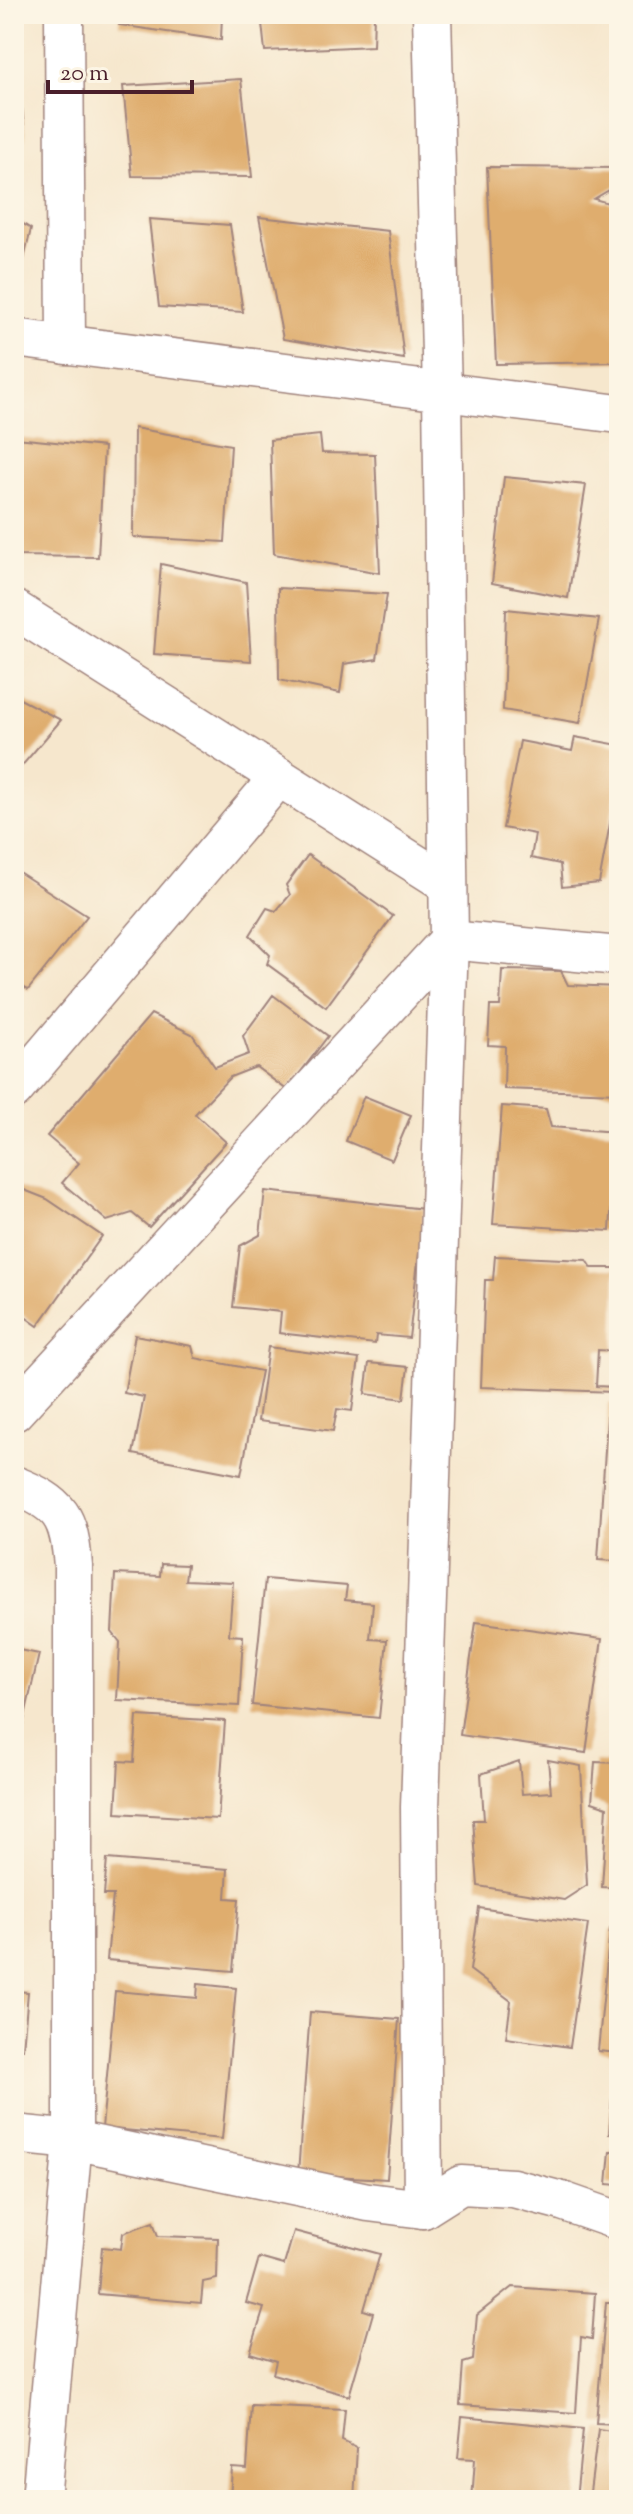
<svg xmlns="http://www.w3.org/2000/svg" width="633" height="2514" font-family="'Sorts Mill Goudy',serif">
  <rect width="100%" height="100%" fill="#fcf5e5"/>
  <filter id="ink" filterUnits="userSpaceOnUse"><feTurbulence type="fractalNoise" baseFrequency=".0125" numOctaves="2"/><feDisplacementMap in="SourceGraphic" scale="16" xChannelSelector="R" yChannelSelector="G"/><feConvolveMatrix kernelMatrix="1 2 1 2 8 2 1 2 1" color-interpolation-filters="sRGB"/></filter>
  <filter id="wash" filterUnits="userSpaceOnUse"><feTurbulence type="fractalNoise" baseFrequency=".006" numOctaves="4" result="noise"/><feDisplacementMap in="SourceGraphic" scale="32" xChannelSelector="R" yChannelSelector="G"/><feGaussianBlur stdDeviation="1.8" result="paint"/><feColorMatrix in="noise" values="0 0 0 0 0 0 0 0 0 0 0 0 0 0 0 0 0 1.4 0 .05"/><feComposite in="paint" operator="in"/></filter>
  <g filter="url(#wash)">
    <rect width="100%" height="100%" fill="#f6e7cd"/>
    <g id="blocks">
      <g fill="#dfad6e">
        <path d="M 120,14 L 222,14 L 221,40 L 119,25 Z"/>
        <path d="M 261,14 L 374,14 L 373,46 L 265,51 Z"/>
        <path d="M 14,44 L 16,44 L 25,139 L 14,139 Z"/>
        <path d="M 241,79 L 252,177 L 132,176 L 123,86 Z"/>
        <path d="M 487,167 L 619,168 L 619,184 L 594,199 L 619,206 L 619,362 L 496,364 Z"/>
        <path d="M 259,217 L 388,231 L 404,359 L 283,339 Z"/>
        <path d="M 14,218 L 31,229 L 15,298 L 14,297 Z"/>
        <path d="M 149,219 L 230,225 L 243,312 L 159,307 Z"/>
        <path d="M 134,428 L 231,445 L 225,542 L 133,537 Z"/>
        <path d="M 320,435 L 322,453 L 375,454 L 380,573 L 274,554 L 270,440 Z"/>
        <path d="M 16,438 L 104,447 L 98,557 L 14,556 Z"/>
        <path d="M 504,477 L 586,485 L 568,598 L 492,583 Z"/>
        <path d="M 161,564 L 246,582 L 251,661 L 154,654 Z"/>
        <path d="M 278,588 L 387,594 L 377,659 L 344,664 L 340,693 L 279,680 Z"/>
        <path d="M 506,609 L 599,619 L 580,723 L 503,710 Z"/>
        <path d="M 14,696 L 61,720 L 14,775 Z"/>
        <path d="M 575,737 L 619,745 L 619,775 L 599,883 L 562,887 L 560,864 L 531,858 L 535,834 L 503,828 L 520,741 L 572,751 Z"/>
        <path d="M 308,855 L 393,916 L 326,1007 L 267,964 L 270,955 L 250,935 L 267,908 L 276,911 L 290,895 L 286,885 Z"/>
        <path d="M 14,869 L 87,916 L 28,990 L 14,981 Z"/>
        <path d="M 502,970 L 561,971 L 568,985 L 619,987 L 619,1093 L 504,1089 L 505,1046 L 488,1045 L 490,1006 L 500,1006 Z"/>
        <path d="M 273,995 L 328,1036 L 287,1090 L 256,1067 L 230,1077 L 195,1114 L 226,1142 L 149,1227 L 132,1213 L 107,1221 L 62,1183 L 79,1163 L 47,1136 L 151,1014 L 192,1034 L 215,1067 L 249,1054 L 243,1036 Z"/>
        <path d="M 364,1096 L 411,1115 L 392,1160 L 346,1141 Z"/>
        <path d="M 502,1106 L 546,1109 L 551,1127 L 616,1132 L 610,1231 L 493,1224 Z"/>
        <path d="M 14,1186 L 47,1199 L 102,1236 L 38,1326 L 14,1309 Z"/>
        <path d="M 265,1191 L 424,1209 L 409,1338 L 376,1335 L 375,1344 L 279,1333 L 281,1312 L 233,1307 L 240,1246 L 260,1235 Z"/>
        <path d="M 495,1256 L 587,1260 L 592,1268 L 616,1268 L 614,1351 L 598,1350 L 596,1386 L 615,1387 L 614,1392 L 481,1387 L 485,1280 L 493,1280 Z"/>
        <path d="M 135,1335 L 192,1346 L 195,1358 L 261,1371 L 241,1475 L 133,1454 L 144,1397 L 124,1393 Z"/>
        <path d="M 268,1347 L 359,1359 L 352,1411 L 337,1409 L 333,1431 L 258,1421 Z"/>
        <path d="M 369,1363 L 408,1367 L 404,1399 L 365,1394 Z"/>
        <path d="M 608,1403 L 619,1404 L 619,1561 L 598,1560 Z"/>
        <path d="M 161,1564 L 187,1565 L 185,1580 L 233,1582 L 229,1635 L 243,1636 L 239,1706 L 117,1700 L 120,1642 L 112,1632 L 115,1574 L 160,1576 Z"/>
        <path d="M 265,1579 L 347,1586 L 345,1600 L 373,1603 L 370,1639 L 387,1640 L 379,1718 L 252,1705 Z"/>
        <path d="M 476,1622 L 602,1639 L 586,1753 L 460,1735 Z"/>
        <path d="M 14,1649 L 39,1654 L 15,1760 L 14,1760 Z"/>
        <path d="M 137,1716 L 225,1721 L 218,1819 L 116,1813 L 119,1761 L 134,1762 Z"/>
        <path d="M 548,1760 L 581,1766 L 587,1885 L 564,1900 L 478,1886 L 473,1820 L 484,1820 L 481,1774 L 519,1761 L 522,1794 L 551,1792 Z"/>
        <path d="M 595,1762 L 619,1763 L 619,1888 L 602,1887 L 607,1807 L 592,1802 Z"/>
        <path d="M 107,1859 L 228,1869 L 226,1898 L 239,1899 L 233,1971 L 107,1960 L 113,1895 L 104,1895 Z"/>
        <path d="M 479,1908 L 588,1924 L 570,2047 L 506,2038 L 511,2001 L 470,1970 Z"/>
        <path d="M 610,1929 L 619,1930 L 619,2053 L 598,2051 Z"/>
        <path d="M 198,1984 L 236,1988 L 222,2139 L 102,2128 L 115,1991 L 197,1998 Z"/>
        <path d="M 14,1991 L 28,1992 L 23,2049 L 14,2049 Z"/>
        <path d="M 310,2012 L 399,2019 L 387,2179 L 298,2174 Z"/>
        <path d="M 615,2061 L 619,2061 L 619,2134 L 609,2134 Z"/>
        <path d="M 610,2151 L 619,2151 L 619,2185 L 607,2184 Z"/>
        <path d="M 153,2222 L 158,2236 L 218,2238 L 217,2279 L 203,2282 L 201,2303 L 98,2294 L 102,2247 L 121,2249 L 123,2233 Z"/>
        <path d="M 294,2231 L 380,2254 L 364,2310 L 373,2313 L 349,2396 L 273,2374 L 276,2361 L 250,2353 L 264,2308 L 246,2303 L 259,2258 L 284,2265 Z"/>
        <path d="M 512,2287 L 595,2293 L 592,2339 L 581,2337 L 576,2413 L 460,2405 L 463,2363 L 473,2360 L 477,2315 Z"/>
        <path d="M 606,2302 L 619,2302 L 619,2424 L 596,2423 Z"/>
        <path d="M 251,2405 L 345,2409 L 342,2441 L 357,2448 L 354,2500 L 230,2500 L 232,2468 L 247,2469 Z"/>
        <path d="M 462,2417 L 583,2429 L 576,2500 L 472,2500 L 475,2459 L 458,2458 Z"/>
        <path d="M 598,2429 L 619,2432 L 619,2500 L 589,2500 Z"/>
      </g>
    </g>
  </g>
  <g filter="url(#ink)">
    <use href="#blocks" fill-opacity="0" stroke="#a0837c" stroke-width="2"/>
    <g fill="none" stroke-linecap="round" stroke-linejoin="round">
      <defs>
        <g id="minor">
          <path d="M 64,14 L 66,345"/>
          <path d="M 14,338 L 619,414"/>
          <path d="M 14,609 L 446,883"/>
          <path d="M 449,940 L 619,956"/>
          <path d="M 14,1090 L 279,777"/>
          <path d="M 14,1412 L 449,940"/>
          <path d="M 14,1485 C 62,1504 69,1517 73,1566 L 73,2140 L 14,2134"/>
          <path d="M 423,2209 L 420,1807 L 449,940 L 442,392 L 432,14"/>
          <path d="M 41,2500 L 73,2140 L 368,2202 L 423,2209 L 461,2185 L 513,2188 L 562,2201 L 619,2221"/>
        </g>
      </defs>
      <use href="#minor" stroke="#a0837c" stroke-width="41"/>
      <use href="#minor" stroke="#fff" stroke-width="38"/>
    </g>
  </g>
  <rect width="633" height="2514" fill="none" stroke="#fcf5e5" stroke-width="48"/>
  <path d="M48 80v12h144v-12" fill="none" stroke="#4a1f2b" stroke-width="4"/>
  <text x="60" y="80" font-size="24" fill="#4a1f2b" stroke="#fcf5e5" stroke-width="6" paint-order="stroke">20 m</text>
</svg>
